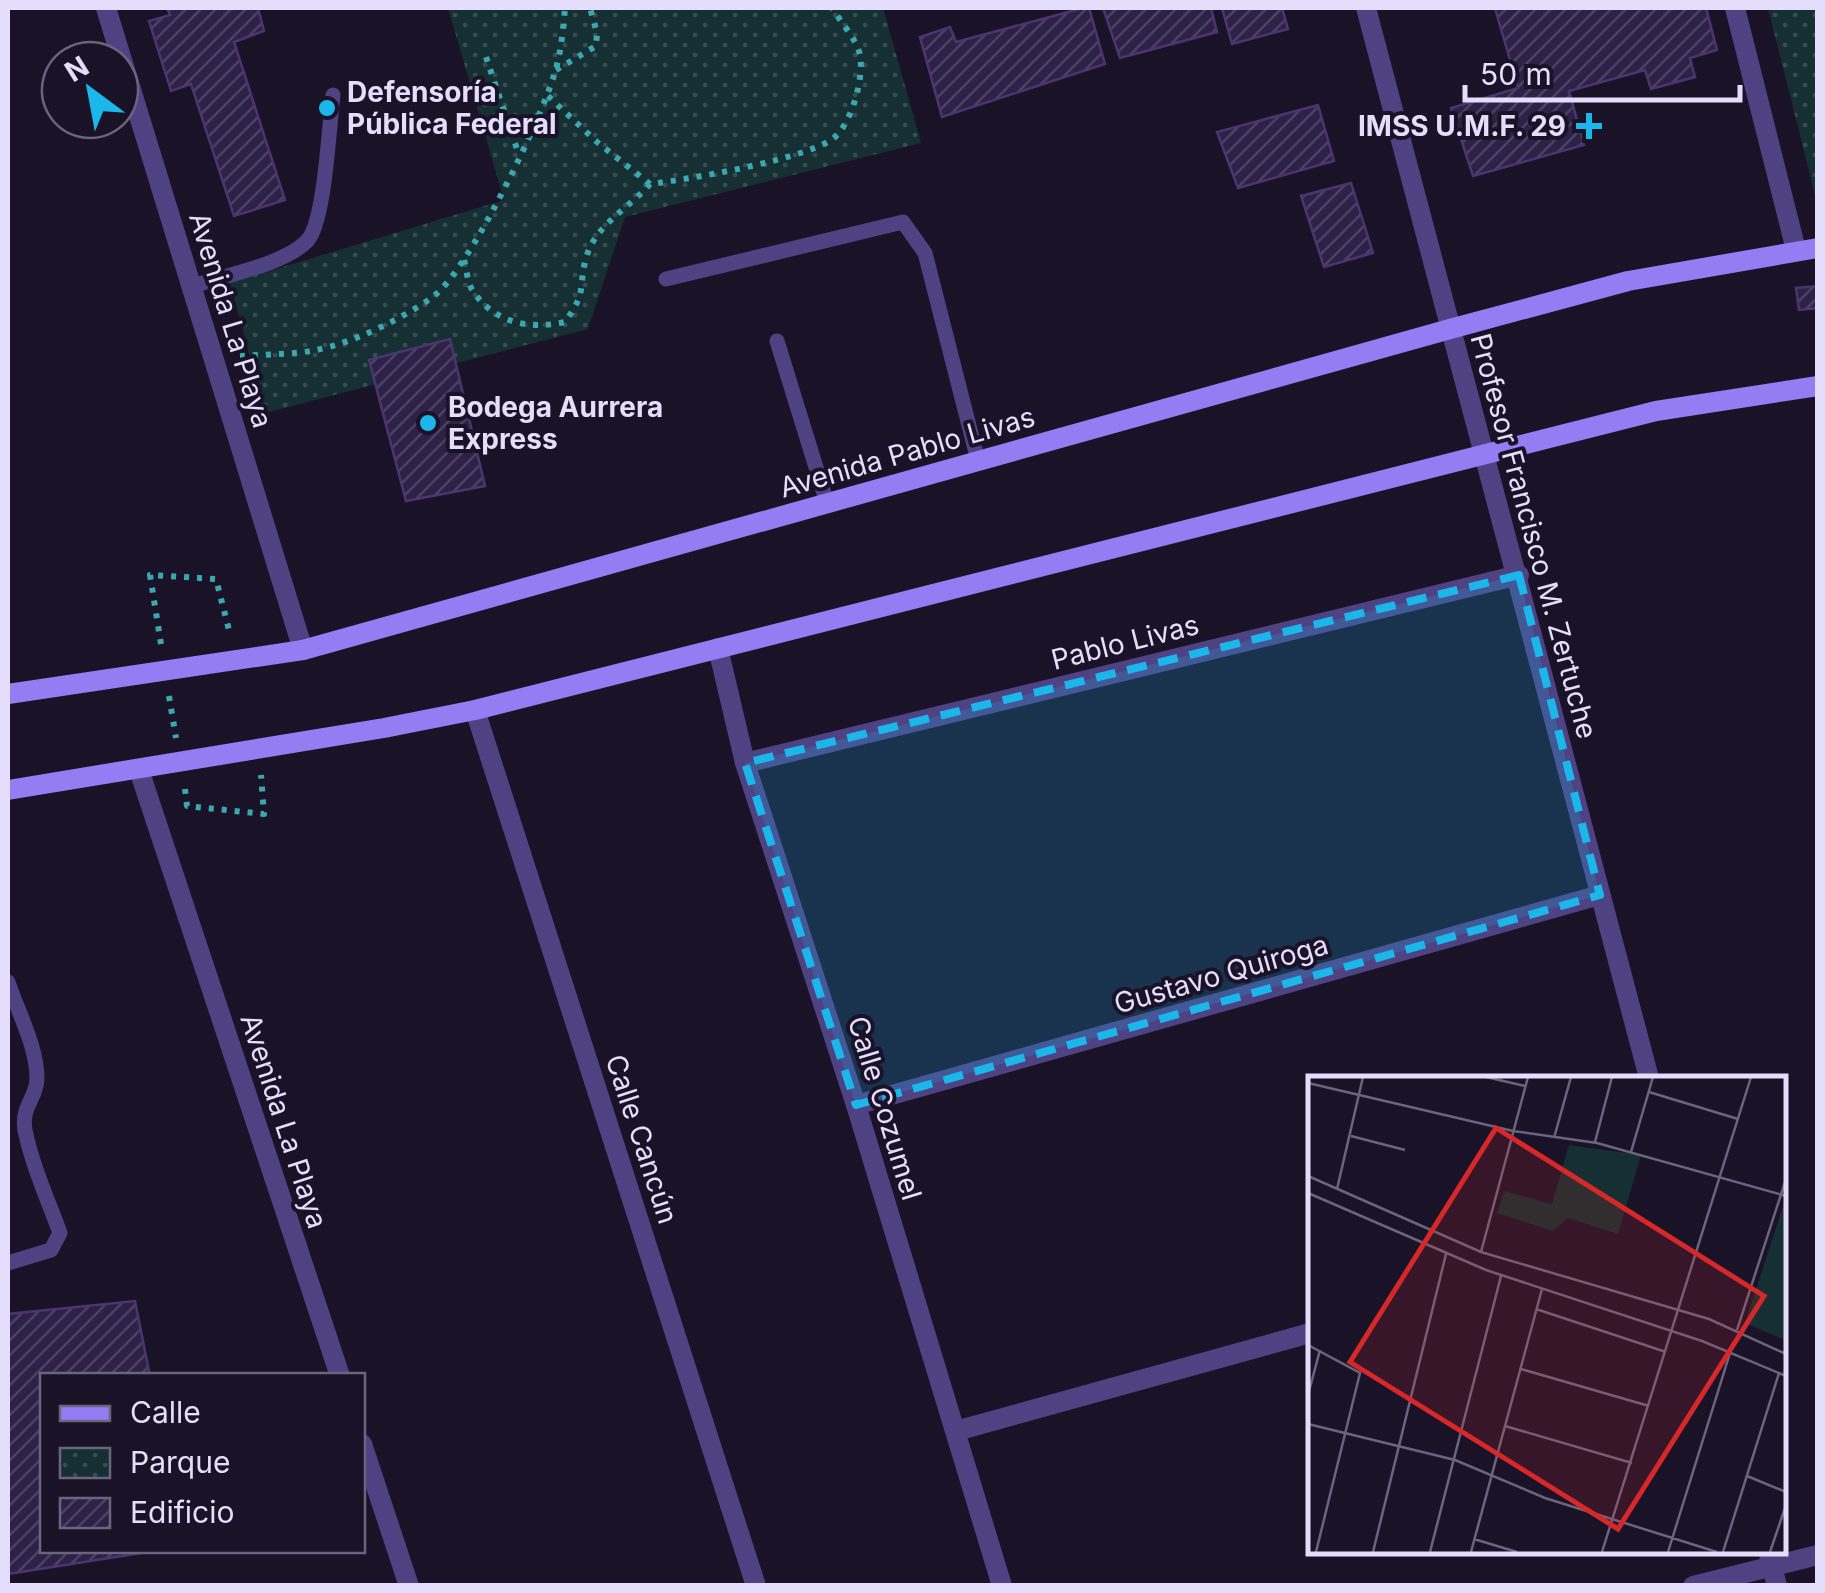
<svg xmlns="http://www.w3.org/2000/svg" width="1825" height="1593" font-family="Inter,sans-serif">
  <defs>
    <pattern id="park-dots" width="8" height="8" patternUnits="userSpaceOnUse" patternTransform="scale(2.5)"><rect width="8" height="8" fill="#162f32"/><path d="M2 2h.1M6 6h.1" fill="none" stroke="#384d51" stroke-width="1.8" stroke-linecap="round"/></pattern>
    <pattern id="building-hatch" width="6" height="6" patternUnits="userSpaceOnUse" patternTransform="scale(2.5)"><rect width="6" height="6" fill="#2e2147"/><path d="M-1 1l2-2M0 6l6-6M5 7l2-2" fill="none" stroke="#4c4162"/></pattern>
  </defs>
  <rect width="100%" height="100%" fill="#1a1328"/>
  <g fill="url(#park-dots)">
    <path d="M 448,8 L 883,8 L 921,143 L 625,217 L 588,329 L 265,413 L 230,283 L 504,200 Z"/>
    <path d="M 1768,8 L 1817,8 L 1817,195 L 1815,195 Z"/>
  </g>
  <g fill="url(#building-hatch)" stroke="#4a3571" stroke-width="2.5">
    <path d="M 167,8 L 258,8 L 264,31 L 234,42 L 285,200 L 234,216 L 191,84 L 171,91 L 149,21 L 170,15 Z"/>
    <path d="M 1083,8 L 1089,8 L 1105,64 L 942,117 L 920,37 L 950,27 L 956,42 Z"/>
    <path d="M 1103,8 L 1211,8 L 1217,32 L 1120,58 Z"/>
    <path d="M 1222,8 L 1282,8 L 1288,29 L 1232,44 Z"/>
    <path d="M 1495,8 L 1706,8 L 1717,50 L 1690,58 L 1695,77 L 1651,89 L 1645,70 L 1569,91 L 1584,145 L 1473,176 L 1451,108 L 1518,88 Z"/>
    <path d="M 1318,105 L 1334,161 L 1238,188 L 1217,132 Z"/>
    <path d="M 1351,183 L 1373,253 L 1324,267 L 1301,196 Z"/>
    <path d="M 1818,286 L 1818,308 L 1799,310 L 1796,288 Z"/>
    <path d="M 450,339 L 485,486 L 406,501 L 369,360 Z"/>
    <path d="M 135,1301 L 150,1376 L 42,1376 L 42,1550 L 160,1550 L 8,1574 L 8,1314 Z"/>
  </g>
  <g fill="none" stroke-linecap="round" stroke-linejoin="round">
    <g stroke="#3ca7b1" stroke-width="6" stroke-dasharray="5 8" stroke-linecap="butt">
      <path d="M 486,57 L 519,155"/>
      <path d="M 556,70 L 596,46 L 597,33 L 590,8"/>
      <path d="M 548,96 L 597,142 L 650,184 C 684,180 817,158 837,135 C 853,118 864,77 860,55 C 857,40 840,21 832,8"/>
      <path d="M 464,260 C 467,270 467,283 473,291 C 494,323 530,330 565,322 C 589,289 577,287 587,255 C 596,225 630,207 650,184"/>
      <path d="M 240,356 C 265,354 292,355 316,350 C 353,343 404,318 434,296 C 470,268 540,122 554,75 C 561,54 563,30 565,8"/>
      <path d="M 161,644 L 150,575 L 216,579 L 230,634"/>
      <path d="M 169,696 L 176,738"/>
      <path d="M 185,789 L 187,806 L 264,814 L 261,775"/>
    </g>
    <g stroke="#4e4283" stroke-width="15">
      <path d="M 666,279 L 903,222 L 925,253 L 978,461"/>
      <path d="M 190,287 C 222,276 284,265 307,241 C 325,223 329,125 333,95"/>
      <path d="M 777,341 L 827,503"/>
      <path d="M 8,982 C 18,1012 37,1047 37,1078 C 37,1098 21,1106 25,1130 C 32,1165 48,1200 60,1233 L 51,1250 L 8,1263"/>
    </g>
    <g stroke="#4e4283" stroke-width="20">
      <path d="M 106,8 L 303,650"/>
      <path d="M 1735,8 L 1796,250"/>
      <path d="M 718,648 L 745,763 L 856,1105 L 1002,1586"/>
      <path d="M 475,710 L 756,1586"/>
      <path d="M 745,763 L 1519,575"/>
      <path d="M 139,770 L 340,1376"/>
      <path d="M 856,1105 L 1600,895"/>
      <path d="M 956,1431 L 1310,1333"/>
      <path d="M 362,1444 L 409,1586"/>
      <path d="M 1693,1586 L 1818,1555"/>
    </g>
    <g stroke="#4e4283" stroke-width="20">
      <path d="M 1366,8 L 1649,1078"/>
      <path d="M 1768,1550 L 1777,1586"/>
    </g>
    <g stroke="#927df3" stroke-width="20">
      <path d="M 8,694 L 303,650 L 1450,329 L 1628,281 L 1818,248"/>
      <path d="M 8,790 L 384,728 L 475,710 L 1656,411 L 1818,386"/>
    </g>
  </g>
  <path fill="#1bb6ea" fill-opacity="0.2" stroke="#1bb6ea" stroke-width="8" stroke-dasharray="20 12" stroke-linejoin="round" d="M 1519,575 L 1600,895 L 856,1105 L 745,763 Z"/>
  <g fill="#1bb6ea" stroke="#1a1328" stroke-width="4">
    <circle cx="327" cy="108" r="10"/>
    <path d="M1584 111h10v10h10v10h-10v10h-10v-10h-10v-10h10z"/>
    <circle cx="428" cy="423" r="10"/>
  </g>
  <g text-anchor="middle" stroke-width="8" stroke-linejoin="round" paint-order="stroke">
    <g font-size="28" font-weight="bold" fill="#e5ddfc" stroke="#1a1328" text-anchor="start">
      <text x="347" y="102">Defensoría<tspan x="347" dy="32">Pública Federal</tspan></text>
      <text x="1566" y="136" text-anchor="end">IMSS U.M.F. 29</text>
      <text x="448" y="417">Bodega Aurrera<tspan x="448" dy="32">Express</tspan></text>
    </g>
    <g font-size="28" fill="#e5ddfc" stroke="#1a1328">
      <text transform="translate(231 320) rotate(73)" y="10">Avenida La Playa</text>
      <text transform="translate(907 452) rotate(-16)" y="10">Avenida Pablo Livas</text>
      <text transform="translate(1534 536) rotate(75)" y="10">Profesor Francisco M. Zertuche</text>
      <text transform="translate(1125 642) rotate(-14)" y="10">Pablo Livas</text>
      <text transform="translate(1221 974) rotate(-16)" y="10">Gustavo Quiroga</text>
      <text transform="translate(885 1108) rotate(73)" y="10">Calle Cozumel</text>
      <text transform="translate(284 1121) rotate(72)" y="10">Avenida La Playa</text>
      <text transform="translate(642 1139) rotate(72)" y="10">Calle Cancún</text>
    </g>
  </g>
  <g transform="translate(1308 1076)">
    <rect width="478" height="478" fill="#1a1328"/>
    <path d="M 261,69 L 333,79 L 310,158 L 260,142 L 245,155 L 189,137 L 196,115 L 244,128 ZM 477,124 L 478,124 L 477,264 L 437,247 Z" fill="#162f32"/>
    <path fill="none" stroke="#6b647d" stroke-width="2.5" d="M 178,1 L 217,10M 0,7 L 205,55 L 289,67 L 478,120M 341,16 L 430,43M 43,60 L 97,74M 246,62 L 263,1M 287,66 L 304,1M 323,76 L 345,1M 0,100 L 173,176 L 401,243 L 478,278M 29,113 L 55,1M 0,117 L 178,194 L 394,265 L 478,300M 173,176 L 220,1M 228,233 L 358,276M 429,254 L 478,103M 0,269 L 52,297 L 8,476M 213,293 L 341,330M 0,319 L 12,274M 0,348 L 147,384 L 237,422 L 409,476M 197,350 L 324,387M 439,400 L 478,416M 166,463 L 209,476M 65,476 L 138,178M 122,476 L 193,200M 163,476 L 234,213M 294,476 L 443,1M 360,476 L 422,277M 415,476 L 471,297M 462,476 L 478,429"/>
    <path fill="#d62828" fill-opacity="0.15" stroke="#d62828" stroke-width="5" d="M 188,52 L 456,220 L 310,453 L 42,286 Z"/>
    <rect width="478" height="478" fill="none" stroke="#e5ddfc" stroke-width="5"/>
  </g>
  <rect width="1825" height="1593" fill="none" stroke="#e5ddfc" stroke-width="20"/>
  <rect x="40" y="1373" width="325" height="180" fill="#1a1328" stroke="#6b647d" stroke-width="2.5"/>
  <rect x="60" y="1406" width="50" height="15" fill="#927df3" stroke="#6b647d" stroke-width="2.5"/>
  <text x="130" y="1423" font-size="30" fill="#e5ddfc">Calle</text>
  <rect x="60" y="1448" width="50" height="30" fill="url(#park-dots)" stroke="#6b647d" stroke-width="2.5"/>
  <text x="130" y="1473" font-size="30" fill="#e5ddfc">Parque</text>
  <rect x="60" y="1498" width="50" height="30" fill="url(#building-hatch)" stroke="#6b647d" stroke-width="2.5"/>
  <text x="130" y="1523" font-size="30" fill="#e5ddfc">Edificio</text>
  <g transform="translate(90 90) rotate(328)"><circle r="48" fill="#1a1328" stroke="#6b647d" stroke-width="2.5"/>
  <path d="M0-8L18 38L0 25L-18 38Z" fill="#1bb6ea"/>
  <text y="-15" font-size="28" font-weight="bold" text-anchor="middle" fill="#e5ddfc">N</text>
  </g>
  <path d="M1465 85v15h275v-15" fill="none" stroke="#e5ddfc" stroke-width="5"/>
  <text x="1480" y="85" font-size="30" fill="#e5ddfc" stroke="#1a1328" stroke-width="8" paint-order="stroke">50 m</text>
</svg>
